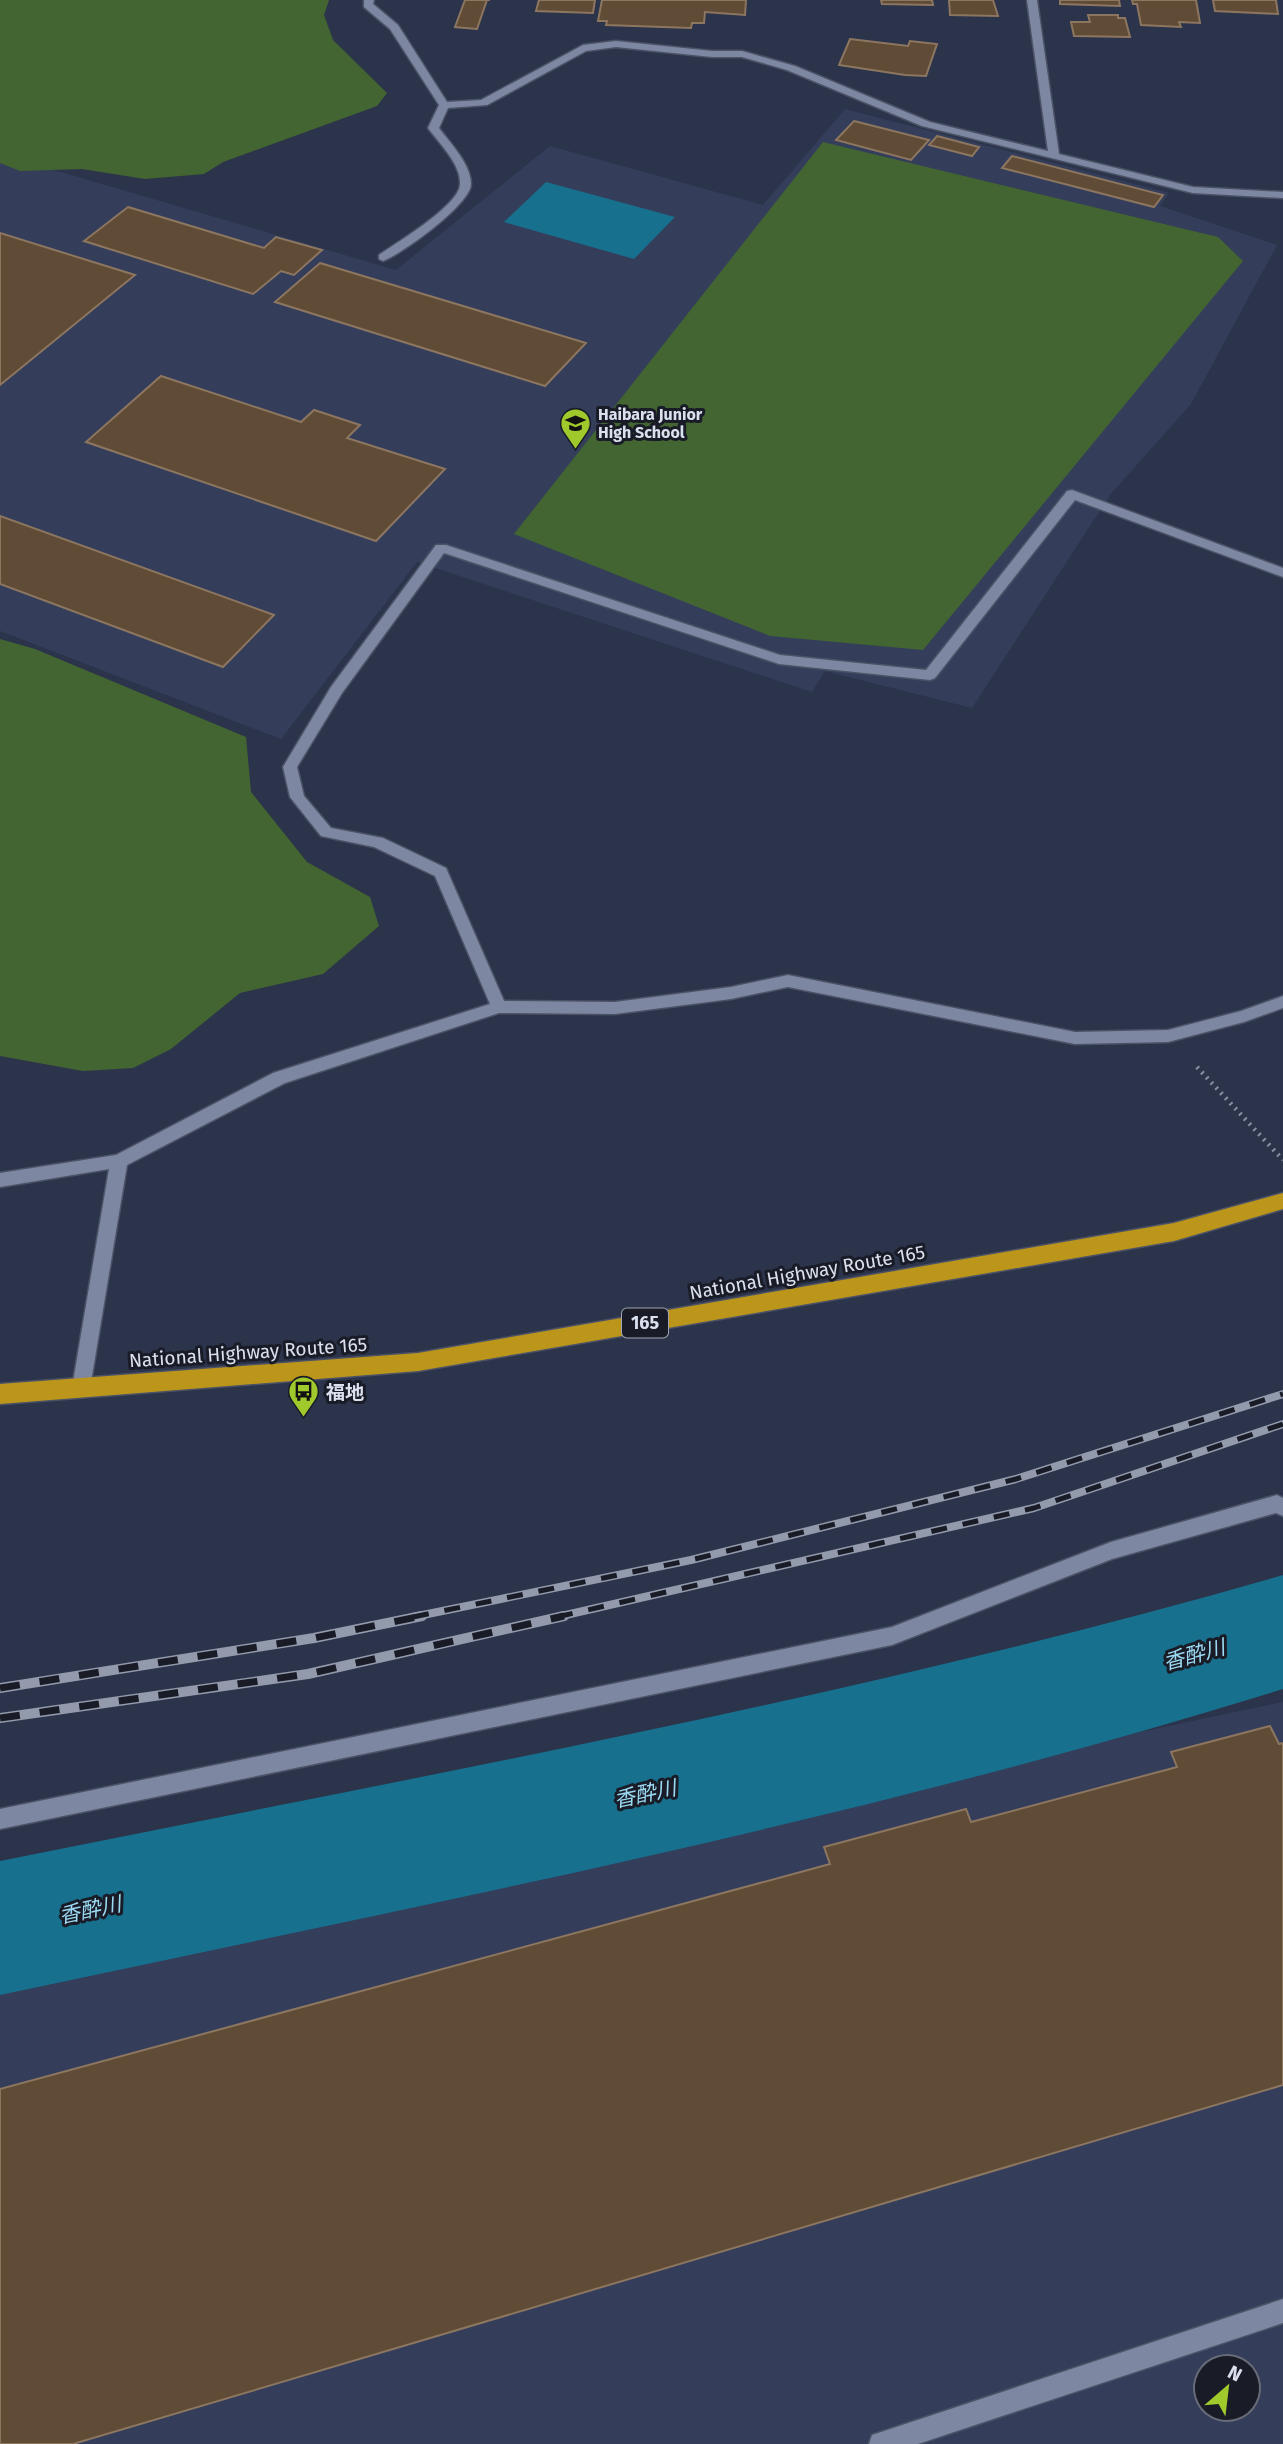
<svg xmlns="http://www.w3.org/2000/svg" width="1283" height="2444" font-family="'Fira Sans','Noto Sans JP',sans-serif">
  <rect width="100%" height="100%" fill="#2c344b"/>
  <g fill="#343e5b" fill-rule="evenodd">
    <path d="M 845,109 L 1169,193 L 1160,206 L 1277,245 L 1191,404 L 1110,495 L 972,708 L 825,671 L 812,692 L 417,562 L 281,739 L 0,631 L 0,159 L 16,159 L 396,270 L 550,146 L 763,205 Z"/>
    <path d="M 1283,1702 L 1283,2444 L 0,2444 L 0,1972 ZM 1206,2367 L 1248,2367 L 1248,2409 L 1206,2409 Z"/>
  </g>
  <g fill="#436531">
    <path d="M 0,0 L 329,0 L 324,15 L 333,40 L 387,93 L 377,106 L 223,162 L 204,174 L 145,179 L 82,169 L 20,171 L 0,163 Z"/>
    <path d="M 823,142 L 1218,237 L 1243,261 L 923,650 L 770,636 L 514,534 Z"/>
    <path d="M 0,639 L 35,649 L 246,737 L 251,792 L 307,862 L 370,897 L 379,926 L 323,974 L 240,993 L 171,1049 L 133,1068 L 83,1071 L 0,1056 Z"/>
  </g>
  <path fill="#17708d" d="M 546,182 L 675,217 L 634,259 L 504,222 Z"/>
  <g fill="none" stroke-linecap="round" stroke-linejoin="round">
    <path fill="#17708d" fill-rule="evenodd" d="M 1283,1575 L 1283,1689 C 863,1820 430,1903 0,1995 L 0,1861 C 429,1774 862,1697 1283,1575 Z"/>
  </g>
  <g fill="#5f4b36" stroke="#8d7660" stroke-width="2">
    <path d="M 465,0 L 490,0 L 487,0 L 477,29 L 455,27 Z"/>
    <path d="M 539,0 L 595,0 L 593,13 L 536,11 Z"/>
    <path d="M 602,0 L 746,0 L 745,15 L 705,12 L 704,23 L 692,23 L 691,28 L 606,25 L 607,21 L 598,21 Z"/>
    <path d="M 881,0 L 932,0 L 933,5 L 882,4 Z"/>
    <path d="M 949,0 L 993,0 L 998,16 L 950,15 Z"/>
    <path d="M 1060,0 L 1119,0 L 1120,6 L 1060,4 Z"/>
    <path d="M 1132,0 L 1196,0 L 1200,23 L 1179,22 L 1181,27 L 1141,25 L 1137,4 L 1133,4 Z"/>
    <path d="M 1213,0 L 1276,0 L 1278,14 L 1215,11 Z"/>
    <path d="M 1088,15 L 1118,15 L 1118,18 L 1125,18 L 1130,37 L 1074,36 L 1071,22 L 1090,22 Z"/>
    <path d="M 850,39 L 908,46 L 910,41 L 937,44 L 926,76 L 905,75 L 839,65 Z"/>
    <path d="M 854,121 L 929,140 L 911,160 L 836,140 Z"/>
    <path d="M 937,136 L 979,147 L 972,156 L 929,145 Z"/>
    <path d="M 1012,156 L 1163,195 L 1154,207 L 1002,168 Z"/>
    <path d="M 128,207 L 264,248 L 276,237 L 322,250 L 294,275 L 281,271 L 253,294 L 84,241 Z"/>
    <path d="M 0,233 L 135,275 L 0,385 Z"/>
    <path d="M 320,263 L 586,343 L 545,386 L 275,302 Z"/>
    <path d="M 161,376 L 301,422 L 314,410 L 360,425 L 347,438 L 445,469 L 376,541 L 86,442 Z"/>
    <path d="M 0,516 L 274,615 L 223,667 L 0,584 Z"/>
    <path d="M 1270,1726 L 1279,1744 L 1283,1743 L 1283,2085 L 73,2444 L 0,2444 L 0,2089 L 830,1864 L 824,1847 L 966,1809 L 971,1822 L 1177,1767 L 1171,1752 Z"/>
  </g>
  <g fill="none" stroke-linecap="round" stroke-linejoin="round">
    <defs>
      <g id="minor">
        <path d="M 364,0 L 374,0 L 373,4 L 398,25 L 447,102 L 481,100 L 583,45 L 616,41 L 712,51 L 742,51 L 795,66 L 930,122 L 1048,151 L 1027,0 L 1037,0 L 1059,154 L 1193,187 L 1283,192 L 1283,198 L 1193,193 L 922,126 L 787,70 L 742,57 L 712,57 L 616,47 L 586,51 L 487,105 L 448,108 L 439,128 C 450,143 471,164 471,184 C 471,204 402,254 383,261 L 379,259 L 379,255 C 396,243 460,205 460,184 C 461,164 439,143 428,128 L 439,105 L 390,29 L 364,7 Z"/>
        <path d="M 1072,490 L 1283,568 L 1283,577 L 1075,500 L 935,678 L 930,680 L 779,664 L 444,553 L 342,693 L 297,767 L 304,796 L 331,828 L 383,838 L 446,868 L 504,1001 L 615,1002 L 731,987 L 788,975 L 1075,1032 L 1168,1030 L 1241,1011 L 1283,996 L 1283,1008 L 1244,1022 L 1168,1042 L 1075,1044 L 788,987 L 731,999 L 615,1014 L 499,1013 L 285,1083 L 127,1165 L 90,1388 L 88,1394 L 81,1396 L 74,1394 L 72,1388 L 109,1169 L 0,1187 L 0,1173 L 116,1155 L 273,1073 L 490,1004 L 435,876 L 374,847 L 321,836 L 290,797 L 283,767 L 331,687 L 436,545 L 446,545 L 780,655 L 926,670 L 1067,491 Z"/>
        <path d="M 1277,1495 L 1283,1498 L 1283,1516 L 1276,1513 L 1112,1559 L 892,1645 L 0,1829 L 0,1809 L 892,1627 L 1111,1542 Z"/>
        <path d="M 1283,2299 L 1283,2323 L 918,2444 L 869,2444 L 872,2435 L 881,2432 Z"/>
      </g>
      <path id="highway" d="M 1283,1193 L 1283,1209 L 1174,1241 L 418,1371 L 0,1404 L 0,1384 L 418,1353 L 1174,1223 Z"/>
    </defs>
    <use href="#minor" stroke="#4c5266" stroke-width="3"/>
    <use href="#highway" stroke="#4c5266" stroke-width="3"/>
    <path stroke="#898fa2" stroke-width="4.5" stroke-dasharray="2 5" stroke-linecap="butt" d="M 1197,1067 L 1283,1160"/>
    <use href="#minor" fill="#7d87a2" fill-rule="evenodd"/>
    <use href="#highway" fill="#bc961a" fill-rule="evenodd"/>
    <defs>
      <g id="rail-far1">
        <path d="M 413,1617 L 691,1560 L 1016,1479 L 1283,1394"/>
        <path d="M 557,1617 L 1034,1508 L 1283,1424"/>
      </g>
      <g id="rail">
        <path d="M 0,1688 L 314,1638 L 422,1616"/>
        <path d="M 0,1718 L 308,1674 L 564,1616"/>
      </g>
    </defs>
    <use href="#rail-far1" stroke="#939aac" stroke-width="8"/>
    <use href="#rail" stroke="#939aac" stroke-width="10"/>
    <use href="#rail-far1" stroke="#191c27" stroke-width="5" stroke-dasharray="16" stroke-linecap="butt"/>
    <use href="#rail" stroke="#191c27" stroke-width="7" stroke-dasharray="20" stroke-linecap="butt"/>
  </g>
  <defs>
    <symbol id="school-pin" viewBox="-11 -11 22 30"><path d="M0 17L-7.5 6A9.5 9.5 0 1 1 7.5 6Z" fill="#a0c92c" stroke="#191c27"/><path d="M0-5L7-2L0 1L-7-2ZM-4 1L0 2.5L4 1V4Q0 6-4 4Z" fill="#111"/></symbol>
    <symbol id="bus-pin" viewBox="-11 -11 22 30"><path d="M0 17L-7.5 6A9.5 9.5 0 1 1 7.5 6Z" fill="#a0c92c" stroke="#191c27"/><path d="M-5-6H5V4H4V6H2V4H-2V6H-4V4H-5ZM-3.5-4V0h7V-4ZM-3.5 1.2v1.5H-2V1.2ZM2 1.2v1.5H3.5V1.2Z" fill="#111"/></symbol>
  </defs>
  <g fill-rule="evenodd">
    <use href="#school-pin" x="558" y="406" width="35" height="47"/>
    <use href="#bus-pin" x="286" y="1374" width="35" height="47"/>
  </g>
  <g text-anchor="middle" stroke-width="6" stroke-linejoin="round" paint-order="stroke">
    <g font-size="16" font-weight="bold" fill="#dbe0ef" stroke="#191c27" text-anchor="start">
      <text x="598" y="420">Haibara Junior<tspan x="598" dy="18">High School</tspan></text>
    </g>
    <rect fill="#191c27" stroke="#a1a5b3" stroke-width="2" x="622" y="1308.5" width="46" height="29" rx="5"/>
    <g font-size="18" font-weight="bold" fill="#dbe0ef">
      <text x="645" y="1329">165</text>
    </g>
    <g font-size="19" fill="#dbe0ef" stroke="#191c27">
      <text transform="translate(807 1272) rotate(-10)" y="7">National Highway Route 165</text>
      <text transform="translate(248 1352) rotate(-4)" y="7">National Highway Route 165</text>
    </g>
    <g font-size="19" font-weight="bold" fill="#dbe0ef" stroke="#191c27" text-anchor="start">
      <text x="326" y="1399">福地</text>
    </g>
    <g font-size="21" font-style="italic" fill="#9cdaf3" stroke="#191c27">
      <text transform="translate(1194 1655) rotate(-15)" y="7">香酔川</text>
      <text transform="translate(645 1794) rotate(-12)" y="7">香酔川</text>
      <text transform="translate(90 1910) rotate(-12)" y="7">香酔川</text>
    </g>
  </g>
  <g transform="translate(1227 2388) rotate(28)"><circle r="33" fill="#191c27" stroke="#676a77" stroke-width="2"/>
  <path d="M0-5L12 26L0 18L-12 26Z" fill="#a0c92c"/>
  <text y="-10" font-size="19" font-weight="bold" text-anchor="middle" fill="#dbe0ef">N</text>
  </g>
</svg>
